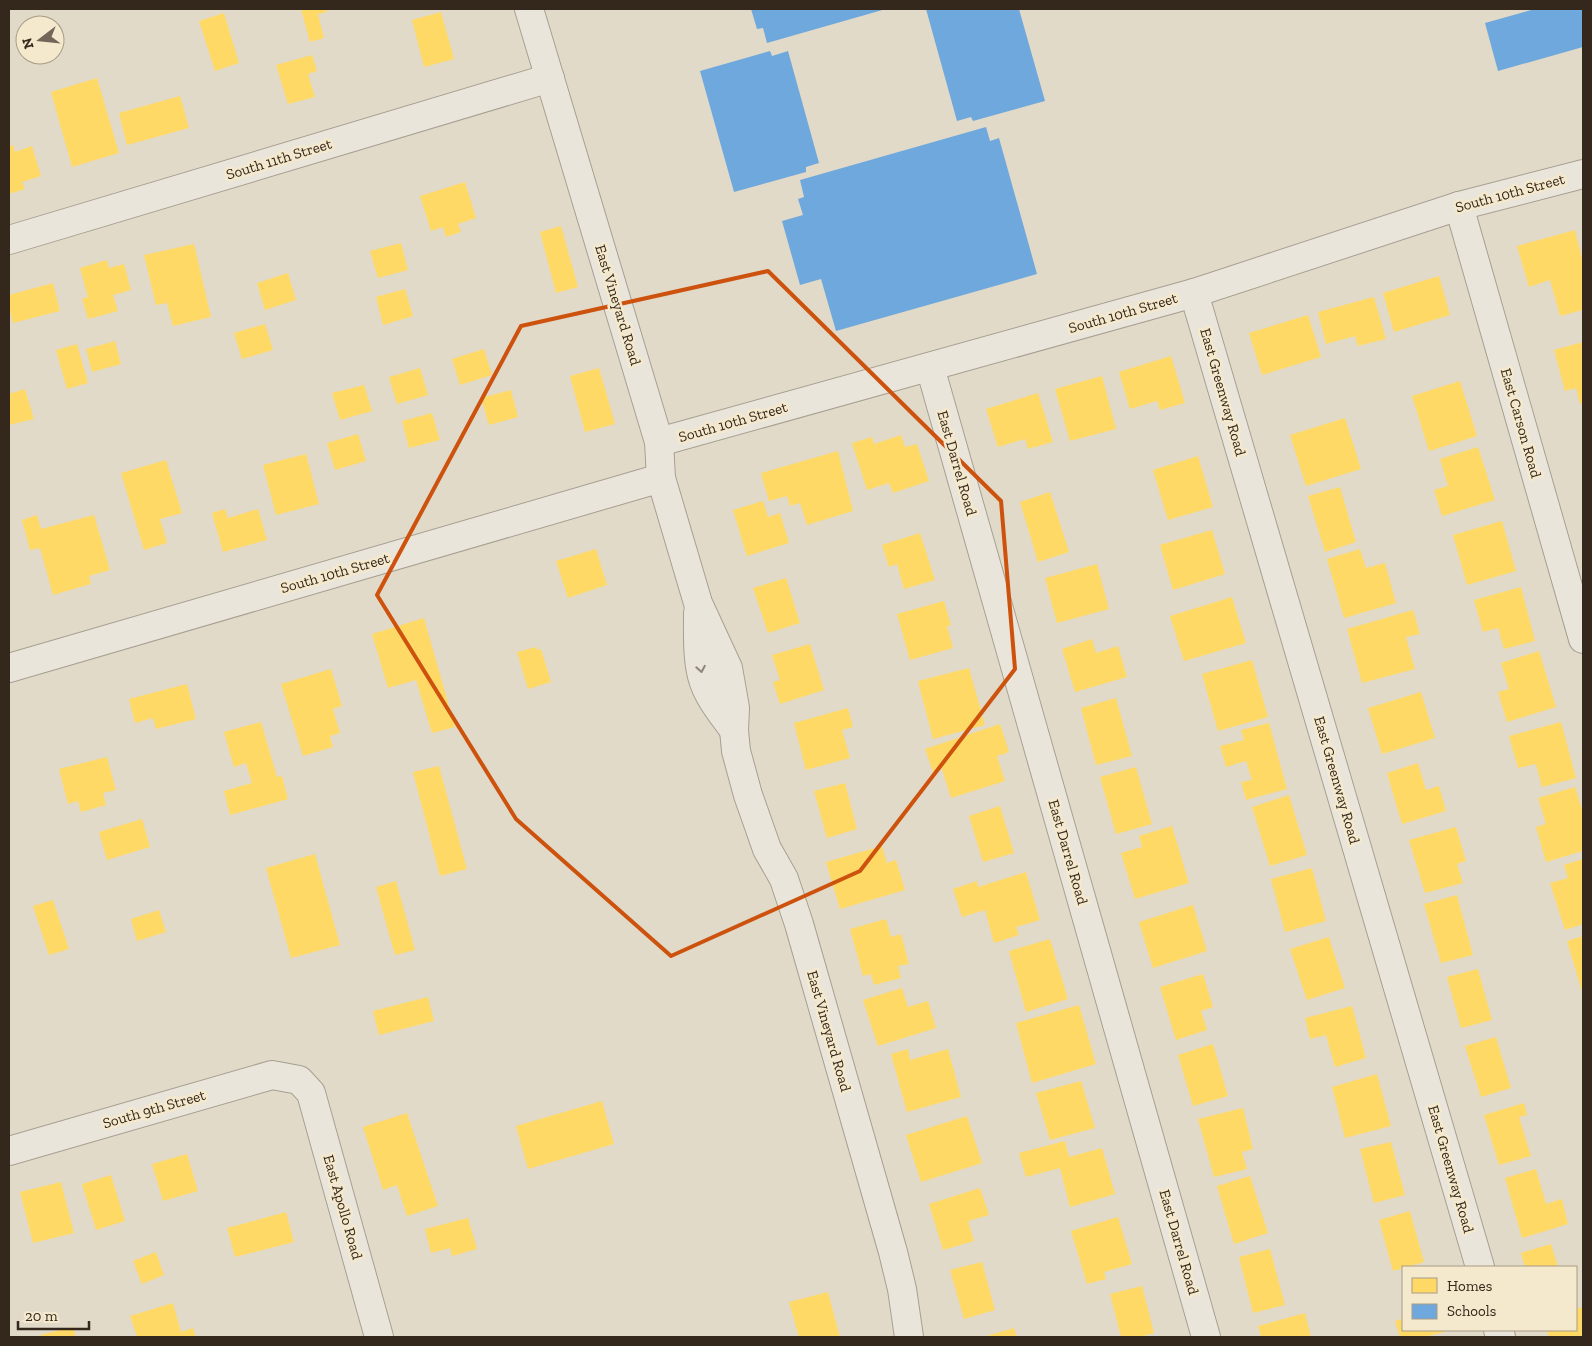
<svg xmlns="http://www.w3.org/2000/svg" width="1592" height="1346" font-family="'Zilla Slab',serif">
  <rect width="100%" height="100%" fill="#e2dac8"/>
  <g fill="#ffd966">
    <path d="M 301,9 L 326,9 L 327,12 L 318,14 L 324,38 L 310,42 Z"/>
    <path d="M 441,12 L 454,59 L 424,67 L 412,20 Z"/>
    <path d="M 224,13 L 239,63 L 215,71 L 199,21 Z"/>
    <path d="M 312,55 L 317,71 L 308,74 L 315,97 L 288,104 L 276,65 Z"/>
    <path d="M 97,78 L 119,153 L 72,167 L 51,92 Z"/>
    <path d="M 180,96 L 189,128 L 127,145 L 119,113 Z"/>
    <path d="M 13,145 L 15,152 L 32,146 L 41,176 L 22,182 L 25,189 L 9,194 L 9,146 Z"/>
    <path d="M 465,182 L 476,218 L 458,224 L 461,232 L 446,237 L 443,227 L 431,231 L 420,196 Z"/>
    <path d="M 561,226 L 578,287 L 556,293 L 540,232 Z"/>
    <path d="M 1575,230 L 1583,263 L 1583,310 L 1560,316 L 1550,280 L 1529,287 L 1517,246 Z"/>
    <path d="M 401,243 L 408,270 L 378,278 L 370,251 Z"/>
    <path d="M 194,244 L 211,317 L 173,326 L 167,303 L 156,305 L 144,255 Z"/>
    <path d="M 107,260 L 109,268 L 124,264 L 131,290 L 113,295 L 118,311 L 88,319 L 82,299 L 88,297 L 80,268 Z"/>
    <path d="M 288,273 L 296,300 L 265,310 L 257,283 Z"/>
    <path d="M 1439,276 L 1450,315 L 1394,332 L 1383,293 Z"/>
    <path d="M 53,283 L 60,311 L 13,323 L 9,307 L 9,295 Z"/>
    <path d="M 405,289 L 413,316 L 383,325 L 376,297 Z"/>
    <path d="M 1374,297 L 1386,339 L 1358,346 L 1355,336 L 1326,344 L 1318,312 Z"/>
    <path d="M 1308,315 L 1321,357 L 1262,375 L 1249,333 Z"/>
    <path d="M 265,324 L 273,350 L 242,359 L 234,333 Z"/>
    <path d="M 115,341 L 121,364 L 92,372 L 86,349 Z"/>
    <path d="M 1583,342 L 1583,403 L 1580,404 L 1576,388 L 1565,391 L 1554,350 Z"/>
    <path d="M 77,344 L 88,383 L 67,389 L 56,350 Z"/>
    <path d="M 484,349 L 492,375 L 460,385 L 452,359 Z"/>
    <path d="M 1171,356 L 1185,403 L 1160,410 L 1157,401 L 1130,409 L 1119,372 Z"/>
    <path d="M 420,368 L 428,395 L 397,404 L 389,377 Z"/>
    <path d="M 599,368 L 615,424 L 585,432 L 570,376 Z"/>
    <path d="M 1102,376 L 1116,429 L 1070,441 L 1055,389 Z"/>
    <path d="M 1460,381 L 1477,436 L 1429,451 L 1412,396 Z"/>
    <path d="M 364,385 L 372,411 L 340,420 L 332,393 Z"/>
    <path d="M 25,389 L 34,419 L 9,425 L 9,394 Z"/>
    <path d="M 511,390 L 518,417 L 489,425 L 481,398 Z"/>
    <path d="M 1038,393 L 1053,442 L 1028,449 L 1025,439 L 998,447 L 986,409 Z"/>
    <path d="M 432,413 L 440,440 L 409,448 L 402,421 Z"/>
    <path d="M 1345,418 L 1361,469 L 1306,486 L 1290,435 Z"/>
    <path d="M 358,434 L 366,461 L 335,470 L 327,443 Z"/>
    <path d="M 901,435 L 905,447 L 917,444 L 929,481 L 893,493 L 889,483 L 867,490 L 852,443 L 872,437 L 874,444 Z"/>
    <path d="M 1478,447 L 1495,500 L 1442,516 L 1434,490 L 1448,486 L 1440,459 Z"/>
    <path d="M 838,451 L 853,511 L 807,525 L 800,503 L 790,506 L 787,496 L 769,501 L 761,473 Z"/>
    <path d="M 306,454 L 319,504 L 276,515 L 263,465 Z"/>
    <path d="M 1198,456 L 1213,507 L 1168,520 L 1153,470 Z"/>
    <path d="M 166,460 L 182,513 L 160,519 L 167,543 L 144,550 L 121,473 Z"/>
    <path d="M 1340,487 L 1356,542 L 1325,552 L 1308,496 Z"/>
    <path d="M 1050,492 L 1069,552 L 1038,562 L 1020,502 Z"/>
    <path d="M 763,501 L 768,517 L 780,513 L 789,543 L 747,556 L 733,510 Z"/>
    <path d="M 225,509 L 228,518 L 258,509 L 267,540 L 223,552 L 212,513 Z"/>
    <path d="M 37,515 L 41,529 L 94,515 L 110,570 L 89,576 L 91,584 L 53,595 L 40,548 L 30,550 L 22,520 Z"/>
    <path d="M 1502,521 L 1516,571 L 1467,585 L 1453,535 Z"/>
    <path d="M 1212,530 L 1225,574 L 1173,590 L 1160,545 Z"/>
    <path d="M 920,533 L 935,580 L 904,589 L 897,564 L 889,567 L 882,545 Z"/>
    <path d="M 596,549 L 607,585 L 568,598 L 556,561 Z"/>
    <path d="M 1360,549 L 1366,568 L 1385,563 L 1396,603 L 1344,618 L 1327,559 Z"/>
    <path d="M 1097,564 L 1109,609 L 1057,623 L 1045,578 Z"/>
    <path d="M 786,578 L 800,623 L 768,633 L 753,588 Z"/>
    <path d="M 1521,587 L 1535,641 L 1504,649 L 1498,628 L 1483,632 L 1474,600 Z"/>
    <path d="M 1232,597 L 1246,643 L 1184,661 L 1170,616 Z"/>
    <path d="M 944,601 L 951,625 L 947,626 L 953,648 L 910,660 L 897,614 Z"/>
    <path d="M 1413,610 L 1420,634 L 1406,637 L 1415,669 L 1362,683 L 1347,629 Z"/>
    <path d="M 424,618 L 455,727 L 432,733 L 416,680 L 388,688 L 372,634 Z"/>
    <path d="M 1092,639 L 1096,653 L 1118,646 L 1127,677 L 1075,692 L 1062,649 Z"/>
    <path d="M 810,644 L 824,690 L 780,704 L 773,682 L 780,680 L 772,655 Z"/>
    <path d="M 536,647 L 537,650 L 541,649 L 551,682 L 528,689 L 517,652 Z"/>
    <path d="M 1539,651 L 1556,707 L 1507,722 L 1498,692 L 1509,689 L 1501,663 Z"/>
    <path d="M 1252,660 L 1268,717 L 1218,731 L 1202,674 Z"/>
    <path d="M 969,668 L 985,725 L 933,739 L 918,681 Z"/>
    <path d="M 331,669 L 342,706 L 333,709 L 340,733 L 330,736 L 333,747 L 303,756 L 281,684 Z"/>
    <path d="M 187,684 L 196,719 L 156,729 L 153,718 L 135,723 L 129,699 Z"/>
    <path d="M 1421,692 L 1435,738 L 1382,754 L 1368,708 Z"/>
    <path d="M 1116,698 L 1132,756 L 1096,765 L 1081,708 Z"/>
    <path d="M 848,708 L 853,727 L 842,730 L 850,758 L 806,770 L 794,723 Z"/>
    <path d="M 261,722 L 277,777 L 282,776 L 288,799 L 230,815 L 224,791 L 252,783 L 246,763 L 234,767 L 224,732 Z"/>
    <path d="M 1561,722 L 1576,778 L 1542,787 L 1536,764 L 1518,768 L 1509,736 Z"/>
    <path d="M 1269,723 L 1287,789 L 1246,800 L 1241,782 L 1252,780 L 1246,761 L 1226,767 L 1220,746 L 1244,740 L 1241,730 Z"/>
    <path d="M 1000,724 L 1009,752 L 997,756 L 1005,781 L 951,798 L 942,769 L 933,772 L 925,749 Z"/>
    <path d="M 107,757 L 116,790 L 103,793 L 106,805 L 81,812 L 78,801 L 68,804 L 59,769 Z"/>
    <path d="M 1418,763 L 1426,790 L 1439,786 L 1446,811 L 1402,824 L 1387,773 Z"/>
    <path d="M 439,766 L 467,869 L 440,876 L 413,772 Z"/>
    <path d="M 1136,767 L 1152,824 L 1116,834 L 1100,777 Z"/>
    <path d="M 845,783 L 857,829 L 827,838 L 814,791 Z"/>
    <path d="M 1575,787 L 1583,813 L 1583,851 L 1546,862 L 1536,827 L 1546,824 L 1538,798 Z"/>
    <path d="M 1289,795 L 1307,855 L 1270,866 L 1252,807 Z"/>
    <path d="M 1000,806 L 1014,853 L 983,862 L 969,816 Z"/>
    <path d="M 142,819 L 150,847 L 107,860 L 99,832 Z"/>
    <path d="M 1172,826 L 1189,883 L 1135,899 L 1121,853 L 1142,847 L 1139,836 Z"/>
    <path d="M 1456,827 L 1466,861 L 1457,864 L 1463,883 L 1425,893 L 1409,840 Z"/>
    <path d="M 882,846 L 887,863 L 896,860 L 905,890 L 840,909 L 826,862 Z"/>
    <path d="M 315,854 L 340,945 L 291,958 L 266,868 Z"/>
    <path d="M 1583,859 L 1583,924 L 1565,930 L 1550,883 L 1568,878 L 1564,865 Z"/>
    <path d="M 1312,868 L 1326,921 L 1285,932 L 1271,879 Z"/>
    <path d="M 1026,872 L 1040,920 L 1016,927 L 1019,935 L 994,943 L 985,910 L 962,917 L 953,889 L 977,881 L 978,887 Z"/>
    <path d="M 396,881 L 415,950 L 395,955 L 376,887 Z"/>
    <path d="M 1457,895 L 1473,955 L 1441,963 L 1424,904 Z"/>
    <path d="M 53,900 L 69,949 L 49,955 L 33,906 Z"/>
    <path d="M 1193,905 L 1207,951 L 1153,968 L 1139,922 Z"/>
    <path d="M 159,910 L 166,932 L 137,941 L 131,919 Z"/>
    <path d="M 886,919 L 891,937 L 901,934 L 909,964 L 898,966 L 901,978 L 874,985 L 871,974 L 863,976 L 850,929 Z"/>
    <path d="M 1583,936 L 1583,995 L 1567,941 Z"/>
    <path d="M 1329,937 L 1345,988 L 1307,1000 L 1290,949 Z"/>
    <path d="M 1050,939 L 1068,999 L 1026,1012 L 1009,951 Z"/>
    <path d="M 1478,969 L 1492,1020 L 1461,1028 L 1447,977 Z"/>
    <path d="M 1203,974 L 1213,1007 L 1201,1011 L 1207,1030 L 1176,1040 L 1160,987 Z"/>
    <path d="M 902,988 L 908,1007 L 928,1001 L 936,1028 L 878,1046 L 863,1000 Z"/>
    <path d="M 428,997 L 434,1021 L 379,1035 L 373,1011 Z"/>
    <path d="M 1079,1005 L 1096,1064 L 1032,1083 L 1016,1023 Z"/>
    <path d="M 1352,1006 L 1366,1058 L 1335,1067 L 1326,1035 L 1310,1039 L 1305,1018 Z"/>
    <path d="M 1496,1037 L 1511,1088 L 1481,1097 L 1465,1046 Z"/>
    <path d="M 1213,1044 L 1228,1096 L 1193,1106 L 1178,1055 Z"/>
    <path d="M 908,1049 L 910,1060 L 948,1049 L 961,1097 L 907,1112 L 891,1054 Z"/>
    <path d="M 1377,1074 L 1391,1126 L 1345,1138 L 1332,1087 Z"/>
    <path d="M 1081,1081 L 1095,1128 L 1050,1140 L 1036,1093 Z"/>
    <path d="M 602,1101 L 614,1144 L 528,1169 L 516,1126 Z"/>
    <path d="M 1524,1103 L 1527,1115 L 1519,1117 L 1531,1156 L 1499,1165 L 1484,1115 Z"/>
    <path d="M 1243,1108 L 1253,1149 L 1242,1152 L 1247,1169 L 1214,1177 L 1198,1119 Z"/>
    <path d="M 407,1113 L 438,1206 L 407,1216 L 397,1185 L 383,1190 L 363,1127 Z"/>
    <path d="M 967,1116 L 982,1163 L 921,1182 L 906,1135 Z"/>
    <path d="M 1065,1141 L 1069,1157 L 1102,1148 L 1115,1194 L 1070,1207 L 1060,1168 L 1026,1177 L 1019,1153 Z"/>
    <path d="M 1391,1142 L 1405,1195 L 1374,1203 L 1360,1149 Z"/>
    <path d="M 187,1154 L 198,1191 L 163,1201 L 152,1164 Z"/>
    <path d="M 1536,1169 L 1546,1204 L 1562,1199 L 1568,1224 L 1522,1238 L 1505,1178 Z"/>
    <path d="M 111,1175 L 125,1221 L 96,1230 L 82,1184 Z"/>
    <path d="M 1250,1176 L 1268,1233 L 1234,1244 L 1217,1186 Z"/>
    <path d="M 61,1182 L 74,1233 L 33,1243 L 20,1192 Z"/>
    <path d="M 980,1188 L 989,1215 L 968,1221 L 974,1241 L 943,1250 L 929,1204 Z"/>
    <path d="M 1410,1211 L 1424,1262 L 1393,1271 L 1379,1220 Z"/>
    <path d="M 286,1212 L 294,1242 L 235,1257 L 227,1228 Z"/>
    <path d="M 1118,1217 L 1132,1264 L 1104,1272 L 1106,1279 L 1087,1284 L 1071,1231 Z"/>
    <path d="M 468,1218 L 477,1249 L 452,1256 L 450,1248 L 431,1253 L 425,1229 Z"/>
    <path d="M 1551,1244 L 1558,1267 L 1525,1267 L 1521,1253 Z"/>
    <path d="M 1270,1249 L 1285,1305 L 1253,1313 L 1239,1257 Z"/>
    <path d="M 156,1252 L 164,1275 L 142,1284 L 133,1261 Z"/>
    <path d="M 982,1262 L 995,1310 L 964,1319 L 950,1270 Z"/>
    <path d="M 1142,1286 L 1154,1333 L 1140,1337 L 1121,1337 L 1110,1294 Z"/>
    <path d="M 828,1292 L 840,1337 L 799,1337 L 789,1302 Z"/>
    <path d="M 173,1303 L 181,1332 L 193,1328 L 196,1337 L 137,1337 L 130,1316 Z"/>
    <path d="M 1583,1307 L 1583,1337 L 1549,1337 L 1547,1330 L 1576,1330 L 1576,1309 Z"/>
    <path d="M 1305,1313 L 1311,1337 L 1261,1337 L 1258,1326 Z"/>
    <path d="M 1403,1319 L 1403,1330 L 1445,1330 L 1445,1332 L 1424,1337 L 1400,1337 L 1395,1321 Z"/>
    <path d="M 73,1327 L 76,1337 L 41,1337 L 40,1335 Z"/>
    <path d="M 1014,1328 L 1017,1337 L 983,1337 Z"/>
  </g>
  <g fill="#6fa8dc">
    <path d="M 751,9 L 886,9 L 767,43 L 763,28 L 757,29 Z"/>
    <path d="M 926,9 L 1019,9 L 1045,101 L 973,121 L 971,117 L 957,121 Z"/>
    <path d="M 1535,9 L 1583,9 L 1583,47 L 1498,71 L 1485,23 Z"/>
    <path d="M 770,51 L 772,56 L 788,51 L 819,163 L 806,167 L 806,172 L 734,192 L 700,71 Z"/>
    <path d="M 986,127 L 990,141 L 999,138 L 1037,274 L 836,331 L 821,279 L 800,285 L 782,221 L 803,215 L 798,199 L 804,197 L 800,180 Z"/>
  </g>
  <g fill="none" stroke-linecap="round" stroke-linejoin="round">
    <defs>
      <g id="street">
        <path d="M 529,9 L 659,442 L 661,478 L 698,603 L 728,668 L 735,708 L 734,730 L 736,751 L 748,795 L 767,849 L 784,879 L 799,924 L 893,1252 L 902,1289 L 909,1337"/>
        <path d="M 1459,206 L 1583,639"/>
        <path d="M 9,240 L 550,78"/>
        <path d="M 1194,293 L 1480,1267"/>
        <path d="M 930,367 L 1206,1337"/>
        <path d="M 659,442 L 1194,293 L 1459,206 L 1583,174"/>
        <path d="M 698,613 C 698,634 697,656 702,676 C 707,696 722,714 734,730"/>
        <path d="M 9,668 L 661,478"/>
        <path d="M 9,1151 L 272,1075 L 299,1080 L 311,1093 L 379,1337"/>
        <path d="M 1498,1330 L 1501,1337"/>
      </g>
    </defs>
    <use href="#street" stroke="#a79f92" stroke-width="30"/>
    <use href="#street" stroke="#eae5da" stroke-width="28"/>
  </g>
  <defs><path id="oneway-chevron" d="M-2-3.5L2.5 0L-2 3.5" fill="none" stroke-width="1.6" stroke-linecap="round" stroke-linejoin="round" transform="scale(1.25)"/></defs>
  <use stroke="#8f867a" href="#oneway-chevron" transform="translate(701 669) rotate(80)"/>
  <path fill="none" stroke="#cd520e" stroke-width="4" stroke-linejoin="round" d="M 768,271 L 1001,501 L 1015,669 L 860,871 L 671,956 L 516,819 L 377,595 L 521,326 Z"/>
  <g text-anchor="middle" stroke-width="5" stroke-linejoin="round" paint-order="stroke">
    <g font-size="15" fill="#34271b" stroke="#f5e9cd">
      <text transform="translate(279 159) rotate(-17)" y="5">South 11th Street</text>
      <text transform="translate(1510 193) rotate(-15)" y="5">South 10th Street</text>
      <text transform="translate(618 305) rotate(73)" y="5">East Vineyard Road</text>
      <text transform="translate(1123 313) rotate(-16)" y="5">South 10th Street</text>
      <text transform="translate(1223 392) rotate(74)" y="5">East Greenway Road</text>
      <text transform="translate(733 422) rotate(-16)" y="5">South 10th Street</text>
      <text transform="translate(1521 423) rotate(74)" y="5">East Carson Road</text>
      <text transform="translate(957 463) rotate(74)" y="5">East Darrel Road</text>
      <text transform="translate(335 573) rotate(-16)" y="5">South 10th Street</text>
      <text transform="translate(1337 780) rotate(74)" y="5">East Greenway Road</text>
      <text transform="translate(1068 852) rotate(74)" y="5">East Darrel Road</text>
      <text transform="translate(829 1031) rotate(74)" y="5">East Vineyard Road</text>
      <text transform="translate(154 1109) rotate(-16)" y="5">South 9th Street</text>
      <text transform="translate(1451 1169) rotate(74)" y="5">East Greenway Road</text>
      <text transform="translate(343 1207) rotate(74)" y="5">East Apollo Road</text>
      <text transform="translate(1179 1242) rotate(74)" y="5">East Darrel Road</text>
    </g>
  </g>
  <rect width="1592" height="1346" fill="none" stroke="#34271b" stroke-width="20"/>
  <rect x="1402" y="1266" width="175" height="65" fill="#f5e9cd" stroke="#a89b86"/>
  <rect x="1412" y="1278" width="25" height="15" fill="#ffd966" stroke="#a89b86"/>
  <text x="1447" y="1291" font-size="15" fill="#34271b">Homes</text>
  <rect x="1412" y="1304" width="25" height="15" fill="#6fa8dc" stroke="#a89b86"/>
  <text x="1447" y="1316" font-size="15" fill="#34271b">Schools</text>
  <g transform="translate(40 40) rotate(254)"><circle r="24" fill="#f5e9cd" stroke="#a89b86"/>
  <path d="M0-4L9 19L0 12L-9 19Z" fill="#716658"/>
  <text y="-8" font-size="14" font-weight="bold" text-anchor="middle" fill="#34271b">N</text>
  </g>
  <path d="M18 1321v8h71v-8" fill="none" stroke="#34271b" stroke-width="2.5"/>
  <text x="25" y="1321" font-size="15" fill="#34271b" stroke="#f5e9cd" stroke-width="4" paint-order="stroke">20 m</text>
</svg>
